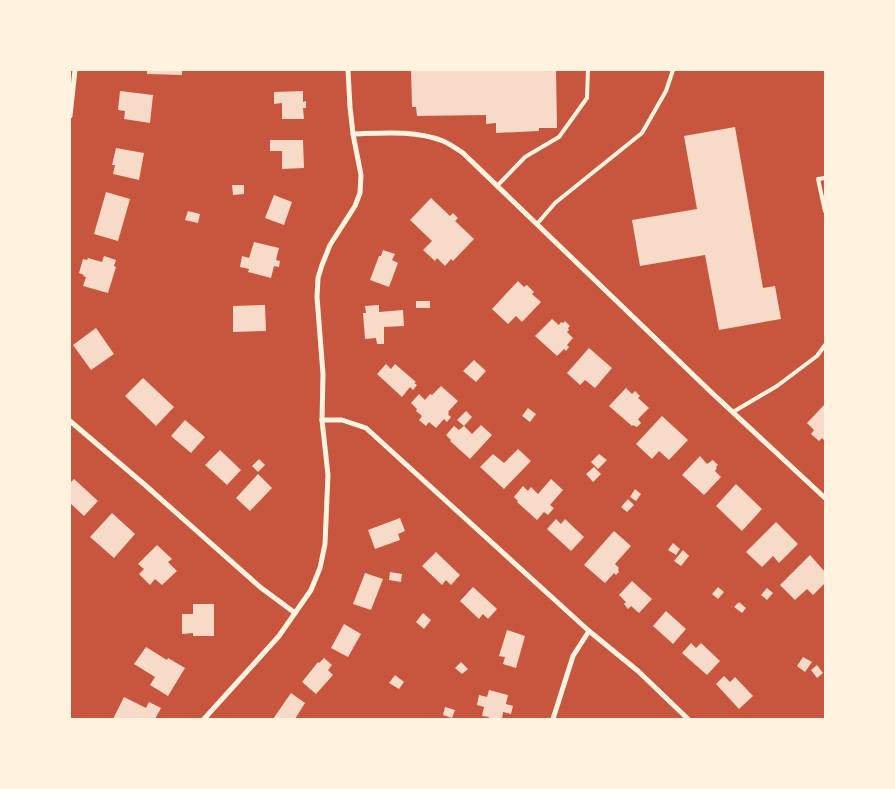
<svg xmlns="http://www.w3.org/2000/svg" width="895" height="789" font-family="Bitter,serif">
  <rect width="100%" height="100%" fill="#c8553d"/>
  <g fill="#f7dbc8">
    <path d="M 147,70 L 182,70 L 182,75 L 147,74 Z"/>
    <path d="M 411,70 L 556,70 L 557,128 L 539,128 L 539,131 L 496,133 L 496,123 L 486,124 L 486,115 L 417,116 L 416,107 L 412,107 Z"/>
    <path d="M 120,91 L 153,95 L 150,123 L 124,119 L 125,111 L 118,110 Z"/>
    <path d="M 303,91 L 303,102 L 306,101 L 306,108 L 303,108 L 304,119 L 282,119 L 282,103 L 274,104 L 274,92 Z"/>
    <path d="M 735,127 L 763,288 L 775,286 L 781,319 L 719,330 L 705,255 L 640,266 L 632,220 L 697,209 L 684,136 Z"/>
    <path d="M 270,140 L 303,140 L 304,168 L 282,169 L 282,151 L 270,151 Z"/>
    <path d="M 116,148 L 144,153 L 139,180 L 113,174 L 115,165 L 112,165 Z"/>
    <path d="M 232,185 L 244,185 L 244,194 L 233,195 Z"/>
    <path d="M 106,192 L 130,199 L 118,241 L 94,234 Z"/>
    <path d="M 274,195 L 292,202 L 284,225 L 265,218 Z"/>
    <path d="M 431,198 L 450,216 L 453,213 L 458,218 L 455,221 L 474,239 L 453,261 L 451,259 L 445,266 L 437,258 L 435,261 L 423,250 L 432,241 L 410,220 Z"/>
    <path d="M 188,211 L 200,214 L 198,223 L 185,220 Z"/>
    <path d="M 254,242 L 279,248 L 276,260 L 280,261 L 279,267 L 274,266 L 271,278 L 248,272 L 249,269 L 240,267 L 242,256 L 249,258 Z"/>
    <path d="M 383,250 L 395,254 L 392,260 L 398,263 L 389,287 L 370,280 L 379,256 L 381,256 Z"/>
    <path d="M 104,256 L 116,260 L 114,266 L 116,267 L 108,293 L 83,286 L 86,277 L 83,276 L 84,275 L 79,273 L 83,259 L 87,260 L 88,258 L 102,262 Z"/>
    <path d="M 518,281 L 524,287 L 527,285 L 534,292 L 532,294 L 541,302 L 522,322 L 516,316 L 508,324 L 492,309 Z"/>
    <rect x="416" y="301" width="14" height="7"/>
    <path d="M 265,305 L 266,331 L 233,332 L 233,306 Z"/>
    <path d="M 379,305 L 379,312 L 403,310 L 404,326 L 384,327 L 384,344 L 377,344 L 376,338 L 365,339 L 363,313 L 366,313 L 365,306 Z"/>
    <path d="M 552,319 L 559,325 L 561,322 L 563,323 L 565,321 L 570,326 L 568,328 L 569,330 L 567,332 L 573,338 L 567,345 L 569,347 L 566,351 L 564,349 L 557,356 L 535,336 Z"/>
    <path d="M 96,328 L 114,354 L 91,370 L 73,345 Z"/>
    <path d="M 589,348 L 612,368 L 595,388 L 585,380 L 580,385 L 567,373 Z"/>
    <path d="M 474,360 L 486,371 L 476,382 L 463,371 Z"/>
    <path d="M 386,364 L 391,369 L 395,364 L 416,382 L 414,383 L 417,385 L 413,390 L 410,387 L 402,397 L 377,374 Z"/>
    <path d="M 143,378 L 174,407 L 156,426 L 125,396 Z"/>
    <path d="M 441,386 L 458,401 L 448,412 L 449,413 L 448,414 L 451,417 L 447,422 L 444,419 L 436,428 L 429,422 L 426,426 L 419,420 L 422,416 L 416,411 L 417,409 L 411,403 L 419,394 L 425,400 L 430,394 L 432,395 Z"/>
    <path d="M 626,388 L 632,394 L 635,391 L 640,396 L 638,398 L 649,408 L 638,419 L 641,423 L 637,427 L 633,425 L 632,426 L 609,406 Z"/>
    <path d="M 825,404 L 825,441 L 822,438 L 819,441 L 811,434 L 814,430 L 807,423 Z"/>
    <path d="M 528,408 L 536,414 L 530,422 L 522,416 Z"/>
    <path d="M 466,411 L 472,417 L 464,426 L 457,420 Z"/>
    <path d="M 662,416 L 688,440 L 669,460 L 659,451 L 652,459 L 636,444 Z"/>
    <path d="M 185,420 L 205,437 L 191,453 L 171,436 Z"/>
    <path d="M 481,425 L 492,435 L 470,459 L 450,441 L 451,440 L 446,435 L 454,426 L 459,430 L 464,426 L 472,434 Z"/>
    <path d="M 518,449 L 531,461 L 504,489 L 480,467 L 493,454 L 504,463 Z"/>
    <path d="M 220,450 L 241,470 L 227,485 L 205,465 Z"/>
    <path d="M 599,454 L 607,460 L 598,469 L 591,462 Z"/>
    <path d="M 700,456 L 707,464 L 713,460 L 718,465 L 716,467 L 717,468 L 715,471 L 721,477 L 704,495 L 682,475 Z"/>
    <path d="M 259,459 L 265,465 L 258,472 L 252,466 Z"/>
    <path d="M 594,467 L 601,474 L 593,482 L 586,474 Z"/>
    <path d="M 258,474 L 272,488 L 250,511 L 236,498 Z"/>
    <path d="M 74,479 L 98,501 L 84,516 L 70,503 L 70,483 Z"/>
    <path d="M 551,479 L 563,490 L 550,505 L 554,508 L 548,515 L 544,512 L 537,520 L 517,502 L 518,501 L 514,497 L 523,486 L 528,491 L 531,487 L 538,494 Z"/>
    <path d="M 736,484 L 762,509 L 742,531 L 716,506 Z"/>
    <path d="M 635,489 L 641,494 L 636,501 L 630,497 Z"/>
    <path d="M 628,499 L 634,505 L 627,512 L 621,507 Z"/>
    <path d="M 112,513 L 135,534 L 114,558 L 90,537 Z"/>
    <path d="M 400,518 L 405,531 L 398,534 L 400,540 L 375,549 L 368,530 Z"/>
    <path d="M 556,519 L 561,524 L 565,519 L 584,537 L 571,551 L 547,529 Z"/>
    <path d="M 776,522 L 798,544 L 779,563 L 773,556 L 762,567 L 746,552 Z"/>
    <path d="M 614,531 L 631,546 L 615,564 L 619,568 L 618,569 L 619,572 L 616,575 L 614,573 L 605,583 L 584,565 Z"/>
    <path d="M 673,543 L 680,549 L 676,555 L 668,550 Z"/>
    <path d="M 157,545 L 172,559 L 168,562 L 177,571 L 162,585 L 155,579 L 150,585 L 139,574 L 144,569 L 138,564 Z"/>
    <path d="M 683,550 L 689,556 L 681,566 L 674,561 Z"/>
    <path d="M 436,552 L 460,575 L 451,585 L 446,580 L 442,585 L 422,566 Z"/>
    <path d="M 810,555 L 825,572 L 825,583 L 813,595 L 807,589 L 795,600 L 780,585 Z"/>
    <path d="M 390,572 L 402,574 L 401,582 L 389,580 Z"/>
    <path d="M 365,573 L 383,579 L 371,610 L 353,604 Z"/>
    <path d="M 632,581 L 652,599 L 639,613 L 631,606 L 628,609 L 624,604 L 626,602 L 619,595 Z"/>
    <path d="M 473,587 L 497,609 L 488,619 L 483,614 L 479,619 L 460,601 Z"/>
    <path d="M 718,587 L 724,592 L 718,599 L 712,594 Z"/>
    <path d="M 767,588 L 773,593 L 767,600 L 761,595 Z"/>
    <path d="M 739,602 L 746,608 L 742,613 L 734,607 Z"/>
    <path d="M 193,604 L 214,604 L 214,636 L 193,636 L 193,633 L 182,634 L 182,614 L 193,614 Z"/>
    <path d="M 666,611 L 686,629 L 673,644 L 653,626 Z"/>
    <path d="M 423,613 L 431,620 L 424,629 L 416,622 Z"/>
    <path d="M 344,624 L 361,634 L 348,657 L 331,648 Z"/>
    <path d="M 507,630 L 525,636 L 516,668 L 503,664 L 505,657 L 499,656 Z"/>
    <path d="M 691,643 L 696,648 L 701,643 L 720,661 L 707,675 L 682,653 Z"/>
    <path d="M 146,647 L 167,660 L 168,658 L 185,668 L 168,696 L 150,685 L 155,677 L 134,664 Z"/>
    <path d="M 803,657 L 812,662 L 805,672 L 797,666 Z"/>
    <path d="M 324,658 L 332,665 L 328,670 L 333,675 L 316,694 L 302,682 L 318,662 L 319,663 Z"/>
    <path d="M 461,662 L 468,669 L 462,674 L 455,668 Z"/>
    <path d="M 817,665 L 823,673 L 817,678 L 811,670 Z"/>
    <path d="M 395,675 L 404,682 L 399,689 L 389,683 Z"/>
    <path d="M 724,676 L 730,682 L 735,677 L 753,696 L 739,709 L 716,684 Z"/>
    <path d="M 489,690 L 508,695 L 506,704 L 513,706 L 511,714 L 503,712 L 502,719 L 488,719 L 489,717 L 482,716 L 484,707 L 477,705 L 479,695 L 487,697 Z"/>
    <path d="M 291,693 L 305,703 L 295,719 L 273,719 Z"/>
    <path d="M 124,697 L 146,708 L 149,702 L 161,708 L 155,719 L 113,719 Z"/>
    <path d="M 445,707 L 455,710 L 452,718 L 443,715 Z"/>
  </g>
  <g fill="none" stroke-linecap="round" stroke-linejoin="round">
    <g stroke="#fff3e0" stroke-width="4">
      <path d="M 825,178 L 818,179 L 825,211"/>
      <path d="M 497,186 L 525,157 L 559,137 L 587,98 L 588,70"/>
      <path d="M 537,224 L 555,203 L 642,133 L 666,91 L 673,70"/>
      <path d="M 733,412 L 777,386 L 817,356 L 825,345"/>
    </g>
    <g stroke="#fff3e0" stroke-width="5">
      <path d="M 70,116 L 75,70"/>
      <path d="M 353,134 C 383,133 415,130 443,141 C 450,144 457,149 463,153 L 711,392 L 825,498"/>
      <path d="M 322,420 L 342,420 L 366,428 L 589,631 L 638,671 L 688,719"/>
      <path d="M 70,421 L 145,485 L 260,587 L 295,613"/>
      <path d="M 204,719 L 279,636 L 311,590 L 320,568 L 325,544 L 328,475 L 322,420 L 323,374 L 317,297 L 318,278 L 322,265 L 330,245 L 355,206 L 360,193 L 361,175 L 353,134 L 350,107 L 348,70"/>
      <path d="M 553,719 L 573,656 L 589,631"/>
    </g>
  </g>
  <rect width="895" height="789" fill="none" stroke="#fff3e0" stroke-width="142"/>
</svg>
